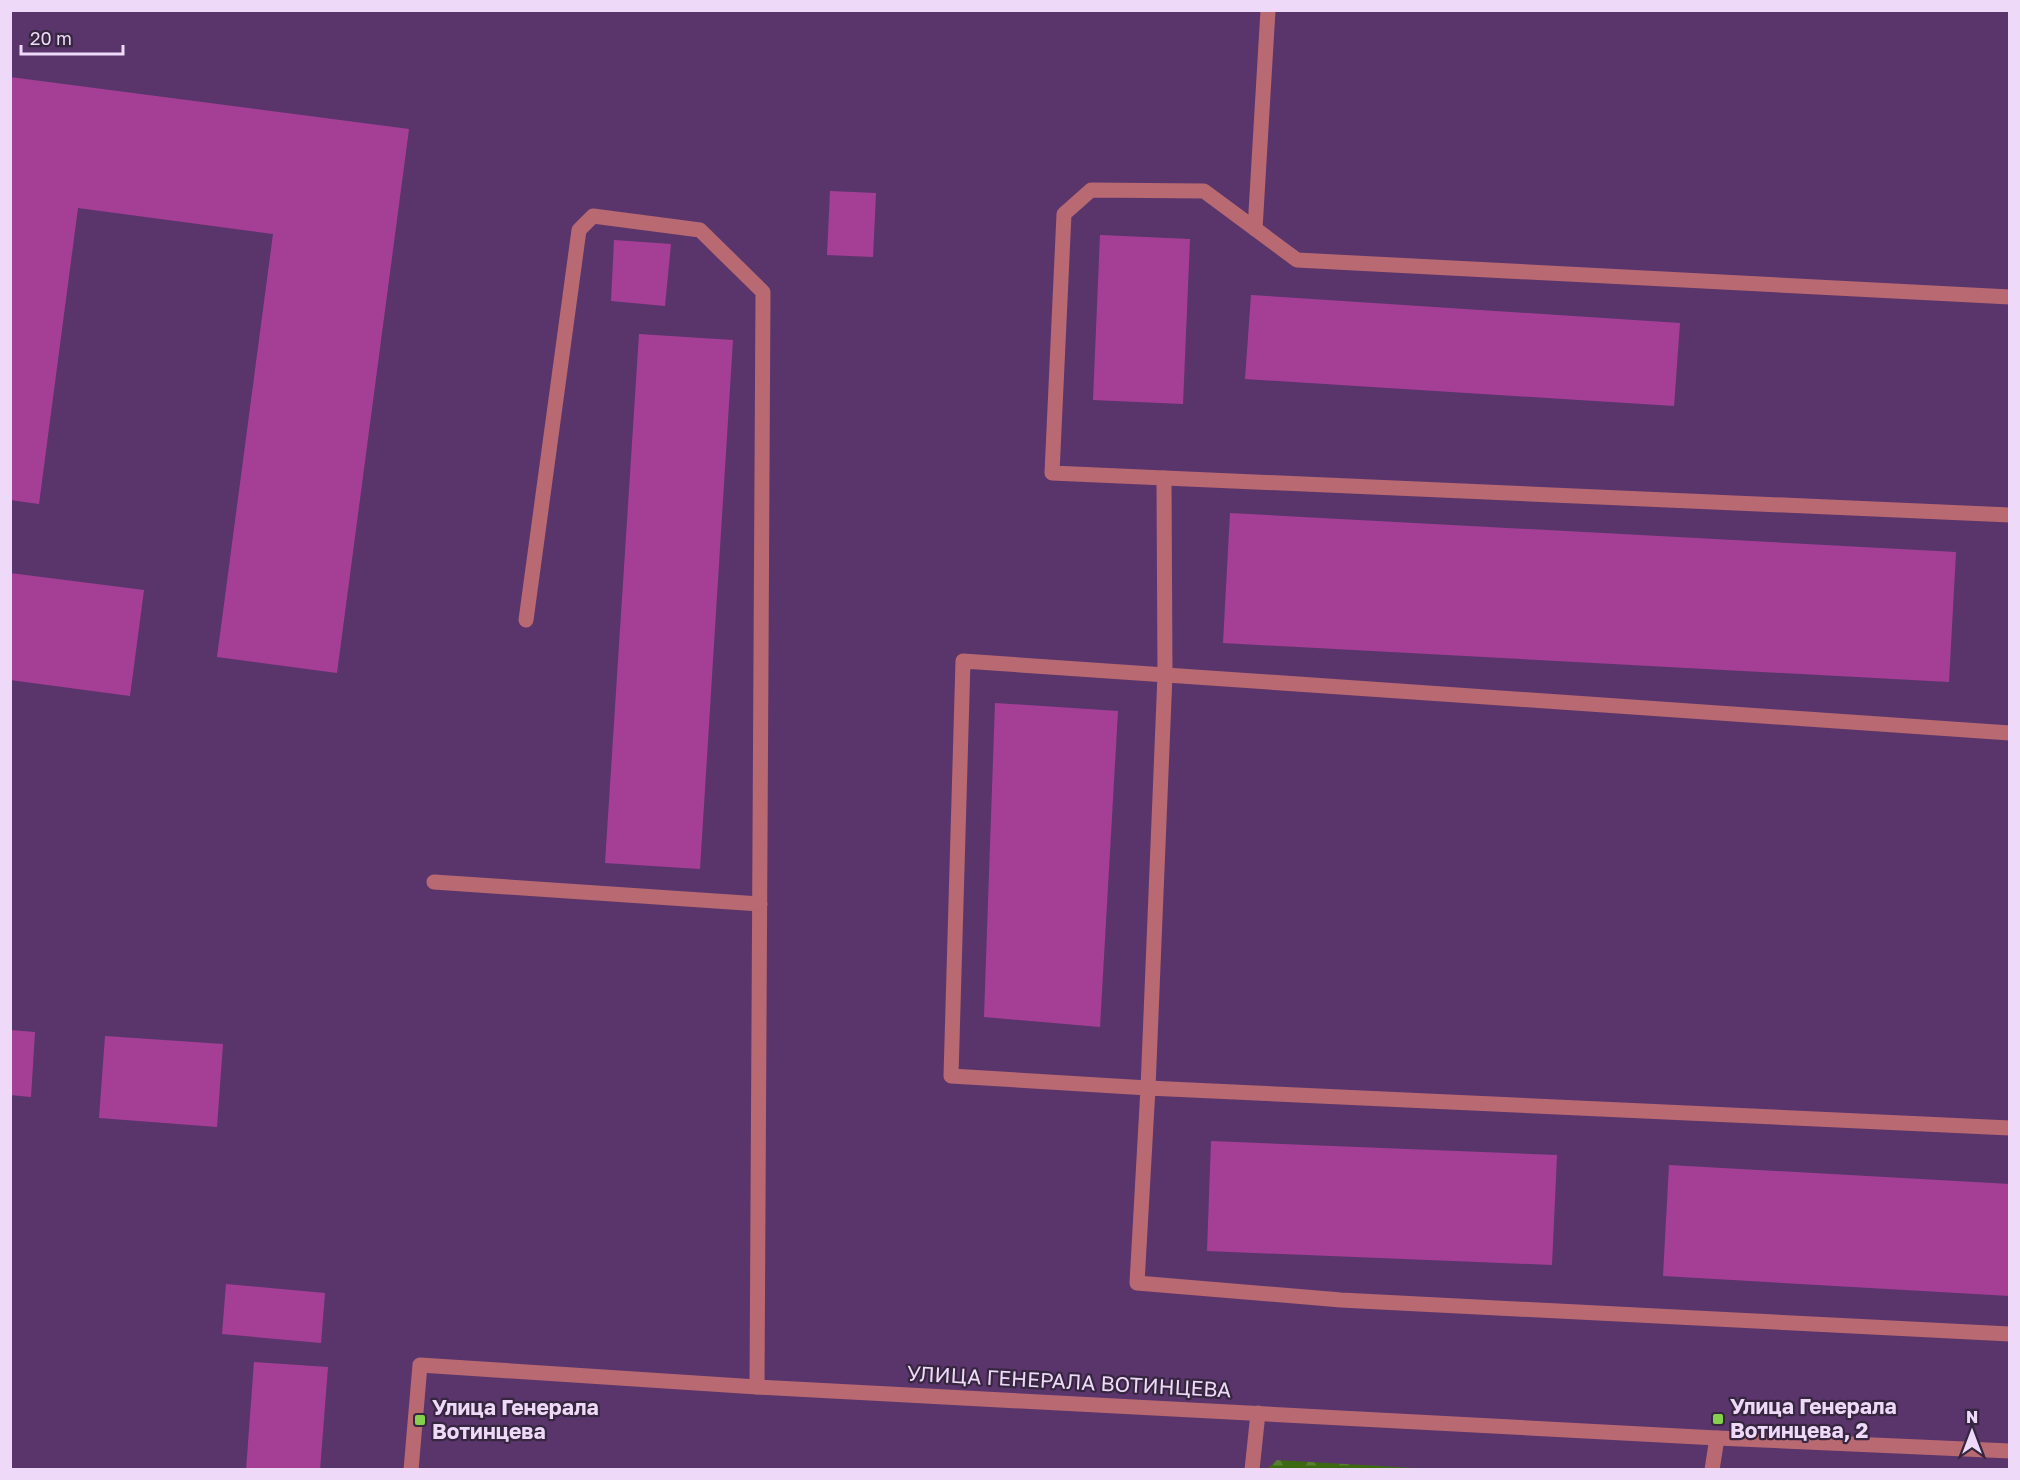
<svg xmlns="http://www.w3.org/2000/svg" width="2020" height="1480" font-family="'Golos Text',sans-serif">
  <defs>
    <pattern id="forest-firs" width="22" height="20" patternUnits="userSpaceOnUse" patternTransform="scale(1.5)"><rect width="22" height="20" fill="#3b6810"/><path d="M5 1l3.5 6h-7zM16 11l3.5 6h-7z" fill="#587d34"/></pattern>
  </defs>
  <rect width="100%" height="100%" fill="#5a356c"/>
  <path fill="url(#forest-firs)" d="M 1277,1460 L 1431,1469 L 1267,1469 Z"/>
  <g fill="#a53f96">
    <path d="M 10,77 L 409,129 L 337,673 L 217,657 L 273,234 L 78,208 L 39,504 L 10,500 Z"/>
    <path d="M 830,191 L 876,193 L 873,257 L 827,255 Z"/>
    <path d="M 1100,235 L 1190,239 L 1183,404 L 1093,400 Z"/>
    <path d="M 614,240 L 671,244 L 665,306 L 611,301 Z"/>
    <path d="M 1251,295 L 1680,323 L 1674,406 L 1245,379 Z"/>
    <path d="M 639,334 L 733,340 L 700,869 L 605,863 Z"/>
    <path d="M 1230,513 L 1956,552 L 1949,682 L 1223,643 Z"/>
    <path d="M 10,573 L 144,590 L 130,696 L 10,680 Z"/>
    <path d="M 995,703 L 1118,711 L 1100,1027 L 984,1017 Z"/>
    <path d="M 10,1030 L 35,1032 L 31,1097 L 10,1095 Z"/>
    <path d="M 105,1036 L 223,1044 L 217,1127 L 99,1118 Z"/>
    <path d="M 1211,1141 L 1557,1155 L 1552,1265 L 1207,1251 Z"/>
    <path d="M 1669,1165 L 2010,1184 L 2010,1296 L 1663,1276 Z"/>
    <path d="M 226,1284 L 325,1293 L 321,1343 L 222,1334 Z"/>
    <path d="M 254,1362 L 328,1367 L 320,1470 L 246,1470 Z"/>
  </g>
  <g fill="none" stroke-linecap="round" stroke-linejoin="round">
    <g stroke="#b96971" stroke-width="15">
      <path d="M 1255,229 L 1268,10"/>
      <path d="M 2010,297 L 1297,260 L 1204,191 L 1091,190 L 1064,214 L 1052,473 L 2010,515"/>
      <path d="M 1164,478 L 1165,675 L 1148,1088 L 951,1076 L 963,661 L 2010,733"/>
      <path d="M 526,620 L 579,230 L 593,216 L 700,230 L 763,292 L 757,1387"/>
      <path d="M 434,882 L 760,904"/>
      <path d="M 2010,1128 L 1148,1088 L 1137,1283 L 1341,1300 L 2010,1334"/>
      <path d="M 411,1470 L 420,1365 L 757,1387 L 1717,1438 L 2010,1451"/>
      <path d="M 1252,1470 L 1258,1413"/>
      <path d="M 1712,1470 L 1717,1438"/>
    </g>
  </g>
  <g fill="#86cf4c" stroke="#36263f" stroke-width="2">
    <rect x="1712" y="1413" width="12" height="12" rx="3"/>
    <rect x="414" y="1414" width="12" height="12" rx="3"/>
  </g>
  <g text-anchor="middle" stroke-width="4.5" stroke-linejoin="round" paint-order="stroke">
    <g font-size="21" fill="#eed9f9" stroke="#36263f">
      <text transform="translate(1069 1382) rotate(3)" y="7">УЛИЦА ГЕНЕРАЛА ВОТИНЦЕВА</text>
    </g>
    <g font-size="21" font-weight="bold" fill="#eed9f9" stroke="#36263f" text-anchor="start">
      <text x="1730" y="1414">Улица Генерала<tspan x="1730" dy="24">Вотинцева, 2</tspan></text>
      <text x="432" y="1415">Улица Генерала<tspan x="432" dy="24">Вотинцева</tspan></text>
    </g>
  </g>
  <rect width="2020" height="1480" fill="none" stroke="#eed9f9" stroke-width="24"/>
  <g transform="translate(1972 1432)" stroke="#36263f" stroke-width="4.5" paint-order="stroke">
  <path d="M0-4.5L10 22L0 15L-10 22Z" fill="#eed9f9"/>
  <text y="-9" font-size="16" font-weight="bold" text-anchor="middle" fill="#eed9f9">N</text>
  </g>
  <path d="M21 45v9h102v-9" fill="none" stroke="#eed9f9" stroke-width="3"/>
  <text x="30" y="45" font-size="18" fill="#eed9f9" stroke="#36263f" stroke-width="4.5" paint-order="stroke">20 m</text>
</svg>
